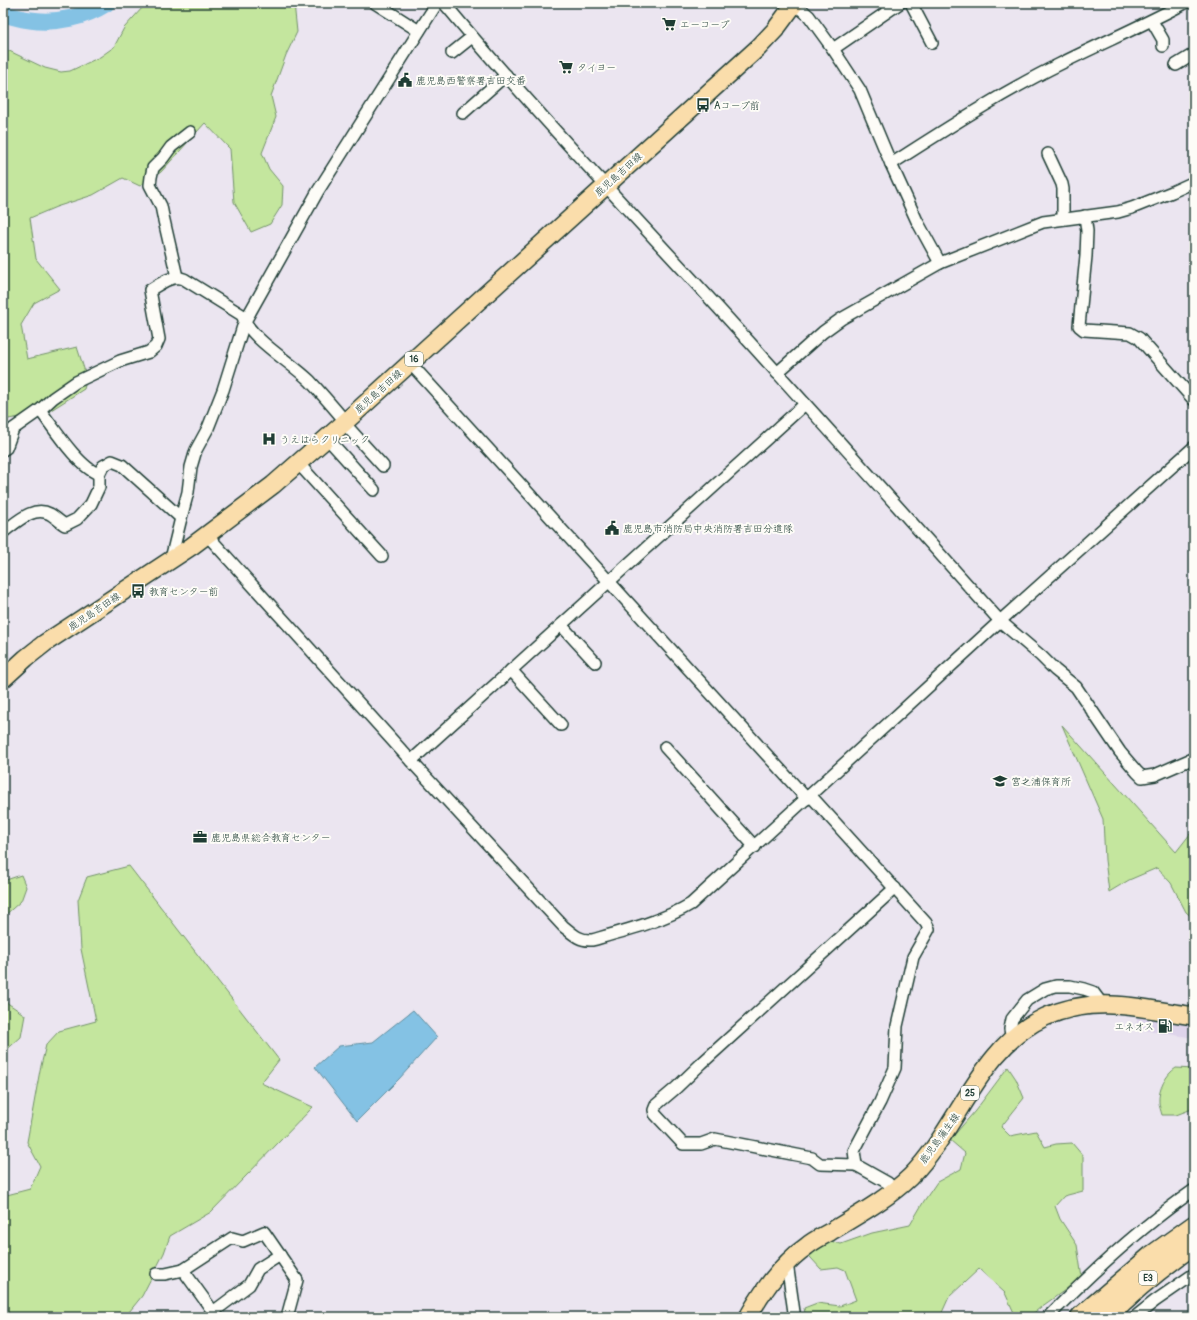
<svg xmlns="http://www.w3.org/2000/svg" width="1197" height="1320" font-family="Pangolin,'Klee One',sans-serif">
  <rect width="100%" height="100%" fill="#ebe5f0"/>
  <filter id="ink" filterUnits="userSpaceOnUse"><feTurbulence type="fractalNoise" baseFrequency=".025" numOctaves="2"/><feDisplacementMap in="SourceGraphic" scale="8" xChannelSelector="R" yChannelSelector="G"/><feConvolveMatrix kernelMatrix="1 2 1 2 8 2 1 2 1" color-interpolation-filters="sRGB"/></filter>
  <g filter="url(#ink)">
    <path fill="#ded4eb" d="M 1138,1013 L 1194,1023 L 1194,1038 L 1136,1029 Z"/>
    <g fill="#c4e69e" stroke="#729269">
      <path d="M 145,3 L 294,3 L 297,32 L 286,55 L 271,96 L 276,117 L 262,153 L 269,169 L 283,186 L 282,205 L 270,224 L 251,232 L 234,202 L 230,149 L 205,123 L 161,172 L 140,186 L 123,178 L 93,195 L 56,207 L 30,218 L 36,259 L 60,289 L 34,303 L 21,325 L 27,359 L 77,347 L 87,378 L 84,389 L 48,412 L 3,420 L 3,48 L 45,68 L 61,72 L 70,71 L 100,57 L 114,47 L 124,28 L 143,7 Z"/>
      <path d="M 1062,725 L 1176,852 L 1194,829 L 1194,919 L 1186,912 L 1171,883 L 1157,868 L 1129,880 L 1109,892 L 1105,860 L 1103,819 Z"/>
      <path d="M 129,866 L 279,1060 L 261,1083 L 313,1107 L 211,1212 L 170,1236 L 164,1253 L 142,1296 L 125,1317 L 3,1317 L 3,1196 L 30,1189 L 40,1166 L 27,1142 L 40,1070 L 46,1045 L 59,1031 L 96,1021 L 81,949 L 78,900 L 87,877 Z"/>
      <path d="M 21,875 L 26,887 L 21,901 L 3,917 L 3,881 Z"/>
      <path d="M 3,1000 L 25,1015 L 21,1037 L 3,1053 Z"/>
      <path d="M 1008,1067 L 1016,1079 L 1024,1098 L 1001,1127 L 1010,1136 L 1036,1131 L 1045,1147 L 1056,1144 L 1072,1143 L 1083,1156 L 1083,1191 L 1064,1196 L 1055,1206 L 1060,1219 L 1077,1245 L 1082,1278 L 1041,1307 L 1029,1317 L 1016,1317 L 1005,1293 L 979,1269 L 949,1297 L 940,1317 L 806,1317 L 804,1308 L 817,1303 L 840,1306 L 856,1300 L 845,1270 L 838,1267 L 821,1269 L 801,1247 L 815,1237 L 841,1244 L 872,1233 L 910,1225 L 924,1201 L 937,1182 L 961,1169 L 965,1153 L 950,1140 L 975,1111 Z"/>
      <path d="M 1176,1068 L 1194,1069 L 1194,1102 L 1192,1109 L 1176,1115 L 1162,1115 C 1161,1111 1159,1106 1159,1102 C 1158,1090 1166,1074 1176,1068 Z"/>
    </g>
    <path fill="#84c2e4" stroke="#5c8d9e" d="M 413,1010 L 437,1037 L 399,1079 L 357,1121 L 315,1067 L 339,1046 L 373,1042 Z"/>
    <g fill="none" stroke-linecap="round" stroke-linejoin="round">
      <path stroke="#84c2e4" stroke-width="17" d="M 3,14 C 12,16 21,19 30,20 C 57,24 85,17 107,3"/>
      <defs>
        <g id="street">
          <path d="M 375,3 L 419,31"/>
          <path d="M 444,3 C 529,105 622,203 712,301 C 809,407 904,514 1000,621 L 1041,656 L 1055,670 L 1076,687 L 1120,752 L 1137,772 L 1142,777 L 1155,775 L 1194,758"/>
          <path d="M 911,3 L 932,43"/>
          <path d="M 795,4 L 809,16 L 833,49 L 860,90 L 891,164 L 917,221 L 940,263"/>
          <path d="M 1152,21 L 1163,40 L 1163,46"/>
          <path d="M 833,49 L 900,3"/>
          <path d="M 452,53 L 472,37"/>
          <path d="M 1176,65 L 1194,54"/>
          <path d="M 463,113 L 506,75"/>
          <path d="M 1048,154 L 1062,184 L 1063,189 L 1063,219"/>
          <path d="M 891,164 C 946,129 1001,93 1060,64 C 1102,43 1144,25 1185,3"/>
          <path d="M 1085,216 L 1087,231 L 1086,256 L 1079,326 L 1084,330 L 1130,333 L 1139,338 L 1194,400"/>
          <path d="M 177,277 L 163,216 L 161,206 L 150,185 L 151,177 L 153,168 L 163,158 L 171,147 L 190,132"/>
          <path d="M 410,363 L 807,799"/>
          <path d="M 777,373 L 823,332 L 841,319 L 940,263 L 1043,222 L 1118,212 L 1132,208 L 1172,192 L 1194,182"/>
          <path d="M 40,410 C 53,427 79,468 99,474"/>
          <path d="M 344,423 L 383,466"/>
          <path d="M 327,438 L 374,490"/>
          <path d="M 3,450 L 6,448 L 13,429 L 40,410 L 53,398 L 76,382 L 120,361 L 149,352 L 156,346 L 159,339 L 150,290 C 160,284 173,274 184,279 L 242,315 C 250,339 291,362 310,381 C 322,394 334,408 345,421"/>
          <path d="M 298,463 L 382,556"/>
          <path d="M 3,532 C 16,523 33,505 50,514 C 55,517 60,522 65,525 L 77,519 L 91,504 L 99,487 L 99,474 L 103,466 L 112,461 L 122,465 L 181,518"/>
          <path d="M 207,535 L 411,761 L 563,926 C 573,934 579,941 592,940 C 624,931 663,921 691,904 L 1000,621 L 1194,447"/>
          <path d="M 171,559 L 181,518 L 188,492 L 191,467 L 196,450 L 208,428 L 223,390 L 244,323 L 318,191 L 437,3"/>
          <path d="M 561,625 L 595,662"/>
          <path d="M 511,670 L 561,725"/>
          <path d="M 665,747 L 755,847"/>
          <path d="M 411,761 L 805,404"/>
          <path d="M 810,795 L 926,923 L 929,929 L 913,957 L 897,1026 L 895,1068 L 880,1102 L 854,1151 L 856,1165 L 888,1183 L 893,1192"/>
          <path d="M 1012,1040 L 1010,1029 L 1012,1019 L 1027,1000 L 1045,989 L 1056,986 L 1070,986 L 1084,989 L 1093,992 L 1102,1004"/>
          <path d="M 856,1165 L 820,1164 L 812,1158 L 715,1139 L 701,1144 L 683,1144 L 655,1114 L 654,1110 L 656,1105 L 676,1088 L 702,1063 L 895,888"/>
          <path d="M 787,1263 L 794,1312 L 793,1317"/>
          <path d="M 183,1270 L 232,1238 L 243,1241 L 264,1232 L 297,1280 L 287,1317"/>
          <path d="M 156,1274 L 165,1274 L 183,1270 L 217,1317"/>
          <path d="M 213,1312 L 249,1285 L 258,1269 L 280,1255"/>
          <path d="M 1048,1317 C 1093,1271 1141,1227 1194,1190"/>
          <path d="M 1135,1317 L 1155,1301 L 1194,1274"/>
        </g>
        <g id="primary">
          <path d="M 3,679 L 26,658 L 45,643 L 192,546 L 273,485 L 344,423 L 759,47 L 775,30 L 795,3"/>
          <path d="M 748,1317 C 763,1290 781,1264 807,1246 C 814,1240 823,1236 830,1232 C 858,1215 887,1199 910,1177 C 959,1128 979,1047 1045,1017 C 1096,994 1143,1009 1194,1016"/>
        </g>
        <g id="highway">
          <path d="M 1081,1317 L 1152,1256 L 1194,1226"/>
          <path d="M 1106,1317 C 1133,1290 1162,1266 1194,1244"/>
        </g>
      </defs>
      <use href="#street" stroke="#1f3d34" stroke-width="14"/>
      <use href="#primary" stroke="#1f3d34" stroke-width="20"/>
      <use href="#highway" stroke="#1f3d34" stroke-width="23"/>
      <use href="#street" stroke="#fdfcf7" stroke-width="11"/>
      <use href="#primary" stroke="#faddab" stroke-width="17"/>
      <use href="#highway" stroke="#faddab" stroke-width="20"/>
    </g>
  </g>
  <defs>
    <symbol id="supermarket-bare" viewBox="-9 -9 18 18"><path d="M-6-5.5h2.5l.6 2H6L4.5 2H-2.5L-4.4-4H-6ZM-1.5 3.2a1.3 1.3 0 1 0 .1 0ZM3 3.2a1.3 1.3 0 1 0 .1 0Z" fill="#1f3d34" stroke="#fdfcf7" stroke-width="2.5" paint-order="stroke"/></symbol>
    <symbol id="civic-bare" viewBox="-9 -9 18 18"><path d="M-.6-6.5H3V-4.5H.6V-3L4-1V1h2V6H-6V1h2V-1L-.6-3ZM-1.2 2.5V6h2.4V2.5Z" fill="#1f3d34" stroke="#fdfcf7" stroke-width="2.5" paint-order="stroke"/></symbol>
    <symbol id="bus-bare" viewBox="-9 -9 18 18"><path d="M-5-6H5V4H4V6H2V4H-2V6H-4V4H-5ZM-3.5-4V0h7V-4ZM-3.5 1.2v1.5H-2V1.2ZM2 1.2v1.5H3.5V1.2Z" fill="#1f3d34" stroke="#fdfcf7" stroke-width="2.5" paint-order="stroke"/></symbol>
    <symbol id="hospital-bare" viewBox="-9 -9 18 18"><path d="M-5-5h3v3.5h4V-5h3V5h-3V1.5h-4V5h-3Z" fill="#1f3d34" stroke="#fdfcf7" stroke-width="2.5" paint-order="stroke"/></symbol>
    <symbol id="school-bare" viewBox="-9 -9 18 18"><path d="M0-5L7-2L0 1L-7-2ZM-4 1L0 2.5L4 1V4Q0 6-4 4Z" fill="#1f3d34" stroke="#fdfcf7" stroke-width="2.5" paint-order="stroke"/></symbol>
    <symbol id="office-bare" viewBox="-9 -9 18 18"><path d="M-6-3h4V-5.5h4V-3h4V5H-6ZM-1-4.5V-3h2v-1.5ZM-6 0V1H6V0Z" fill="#1f3d34" stroke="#fdfcf7" stroke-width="2.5" paint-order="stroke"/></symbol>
    <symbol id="fuel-bare" viewBox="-9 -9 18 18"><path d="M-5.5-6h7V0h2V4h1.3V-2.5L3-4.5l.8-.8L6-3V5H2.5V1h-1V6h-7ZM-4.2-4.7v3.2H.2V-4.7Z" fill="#1f3d34" stroke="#fdfcf7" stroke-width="2.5" paint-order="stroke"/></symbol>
  </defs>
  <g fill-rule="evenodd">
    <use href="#supermarket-bare" x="659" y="14" width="20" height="20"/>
    <use href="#supermarket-bare" x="556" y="57" width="20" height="20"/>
    <use href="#civic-bare" x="395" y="70" width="20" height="20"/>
    <use href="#bus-bare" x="693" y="95" width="20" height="20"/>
    <use href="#hospital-bare" x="259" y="429" width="20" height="20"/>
    <use href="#civic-bare" x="602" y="518" width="20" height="20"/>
    <use href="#bus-bare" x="128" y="581" width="20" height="20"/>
    <use href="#school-bare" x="990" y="771" width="20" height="20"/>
    <use href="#office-bare" x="190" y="827" width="20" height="20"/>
    <use href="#fuel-bare" x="1155" y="1016" width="20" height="20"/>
  </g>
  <g text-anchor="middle" stroke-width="4" stroke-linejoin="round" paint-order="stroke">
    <g fill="#fdfcf7" stroke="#62766e" stroke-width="1">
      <rect x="405" y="352" width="18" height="14" rx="3"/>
      <rect x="961" y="1086" width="18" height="14" rx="3"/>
      <rect x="1139" y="1271" width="18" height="14" rx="3"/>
    </g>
    <g font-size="9" font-weight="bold" fill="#1f3d34">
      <text x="414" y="362">16</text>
      <text x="970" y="1096">25</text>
      <text x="1148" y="1281">E3</text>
    </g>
    <g font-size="10" fill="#1f3d34" stroke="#fdfcf7" text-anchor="start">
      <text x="680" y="28">エーコープ</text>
      <text x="577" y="71">タイヨー</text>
      <text x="416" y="84">鹿児島西警察署吉田交番</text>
      <text x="714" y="109">Aコープ前</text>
      <text x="280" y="443">うえはらクリニック</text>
      <text x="623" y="532">鹿児島市消防局中央消防署吉田分遣隊</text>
      <text x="149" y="595">教育センター前</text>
      <text x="1011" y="785">宮之浦保育所</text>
      <text x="211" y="841">鹿児島県総合教育センター</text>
      <text x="1154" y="1030" text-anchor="end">エネオス</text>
    </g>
    <g font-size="10" fill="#1f3d34" stroke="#fdfcf7">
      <text transform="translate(618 174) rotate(-42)" y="4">鹿児島吉田線</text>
      <text transform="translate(378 391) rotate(-42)" y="4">鹿児島吉田線</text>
      <text transform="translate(94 611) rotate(-34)" y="4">鹿児島吉田線</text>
      <text transform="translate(939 1138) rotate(-54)" y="4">鹿児島蒲生線</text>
    </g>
  </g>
  <rect width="1197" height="1320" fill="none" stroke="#fdfcf7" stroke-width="16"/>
  <rect x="8" y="8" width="1181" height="1304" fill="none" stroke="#1f3d34" stroke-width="1.5" filter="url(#ink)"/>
</svg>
